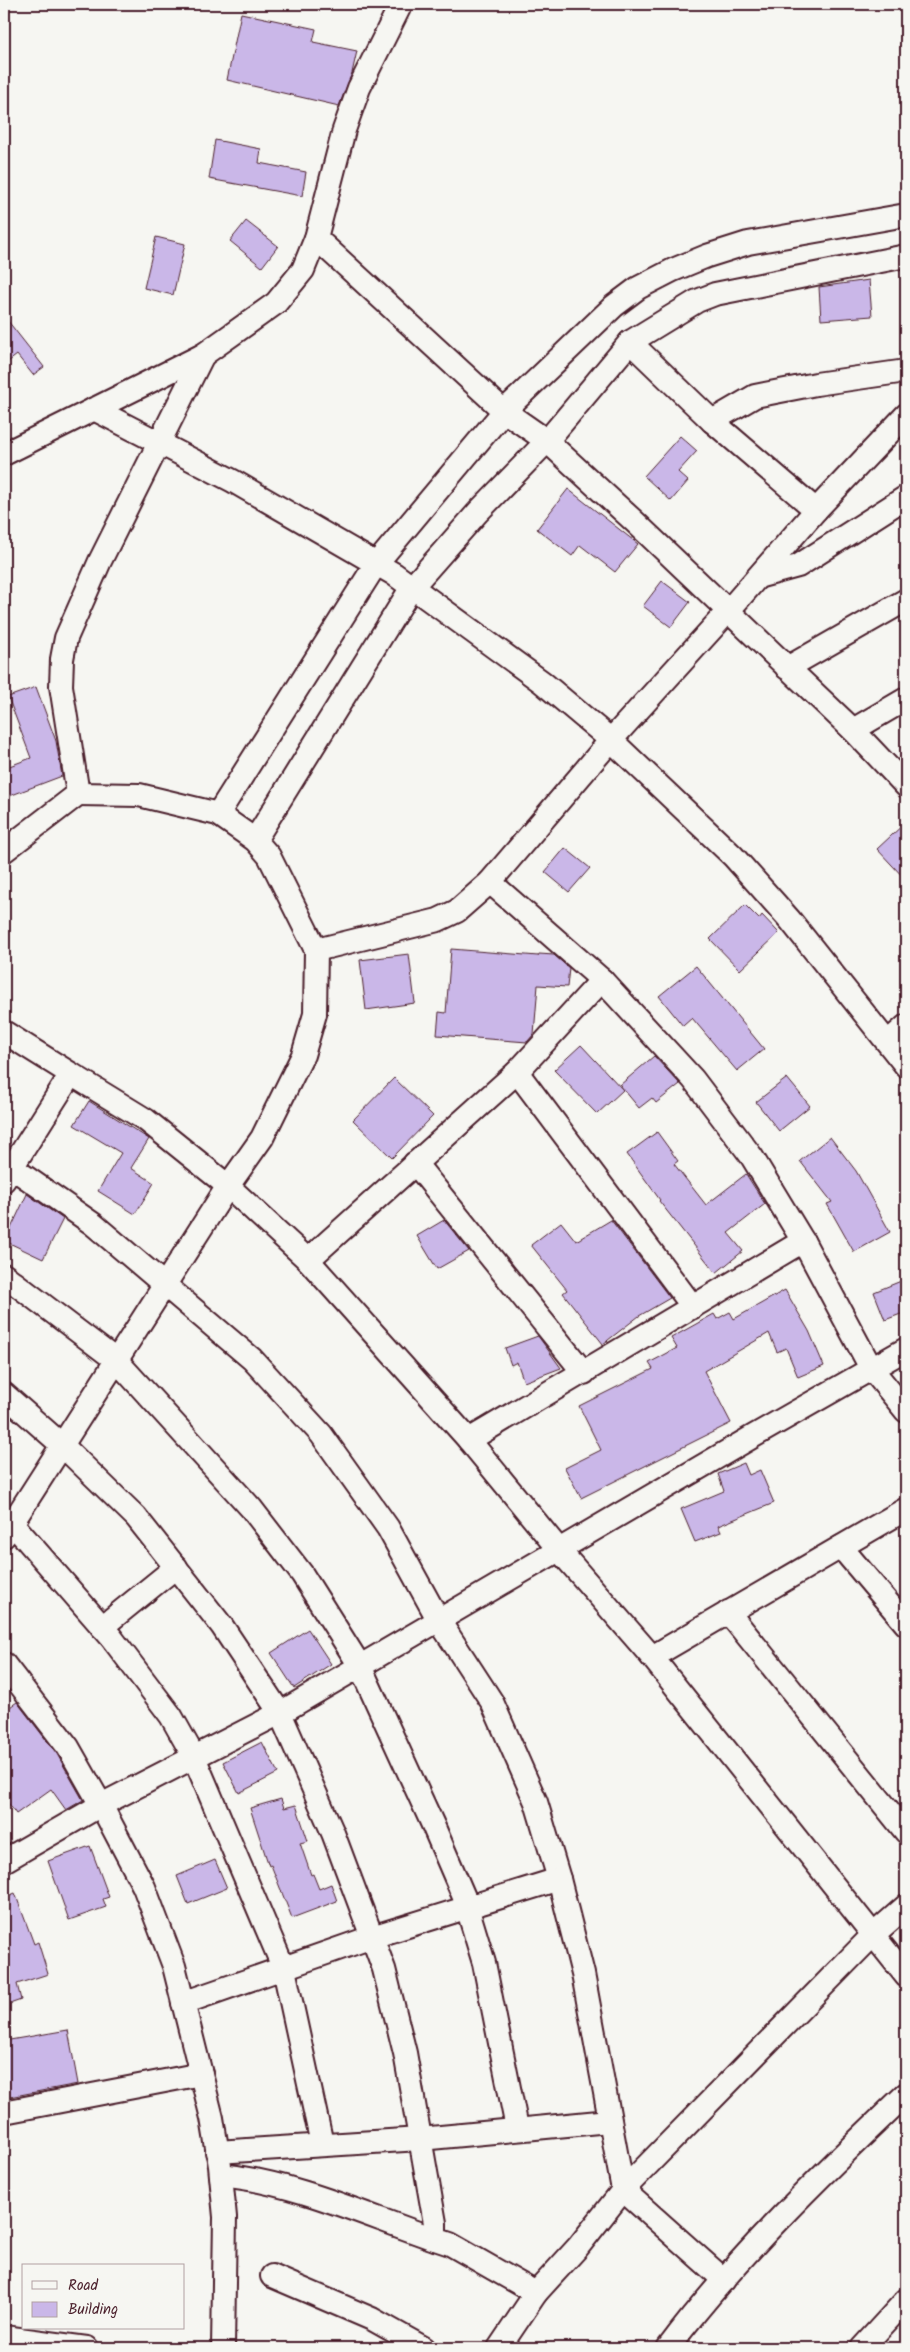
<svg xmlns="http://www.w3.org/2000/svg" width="910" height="2352" font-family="Kalam,sans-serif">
  <rect width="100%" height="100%" fill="#f6f6f2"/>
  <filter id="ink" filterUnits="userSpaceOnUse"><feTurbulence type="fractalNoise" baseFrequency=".02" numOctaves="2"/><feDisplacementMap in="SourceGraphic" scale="10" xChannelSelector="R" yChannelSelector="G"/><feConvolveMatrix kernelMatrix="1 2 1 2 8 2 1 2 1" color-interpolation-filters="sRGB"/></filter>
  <g filter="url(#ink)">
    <g fill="#cab7e8" stroke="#4a1f2b">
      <path d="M 241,13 L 316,29 L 313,42 L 357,51 L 352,73 L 339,106 L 227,80 Z"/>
      <path d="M 215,140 L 261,149 L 259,163 L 306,172 L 302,196 L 209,179 Z"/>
      <path d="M 246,221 L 278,246 L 262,267 L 230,241 Z"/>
      <path d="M 156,237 L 185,244 L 173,295 L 144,288 Z"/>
      <path d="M 869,280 L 872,316 L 821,320 L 819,287 Z"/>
      <path d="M 4,316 L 44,367 L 33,375 L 17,355 L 4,365 Z"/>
      <path d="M 680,436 L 697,451 L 678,472 L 688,481 L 671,501 L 644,476 Z"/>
      <path d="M 568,489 L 638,544 L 615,572 L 580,545 L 572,556 L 537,529 Z"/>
      <path d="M 662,581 L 690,602 L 671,627 L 643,606 Z"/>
      <path d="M 36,687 L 56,741 L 62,776 L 4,798 L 4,768 L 31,758 L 8,697 Z"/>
      <path d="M 906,822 L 906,880 L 877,849 Z"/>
      <path d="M 565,848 L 590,868 L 569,892 L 545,872 Z"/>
      <path d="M 745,905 L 759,919 L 762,915 L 779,933 L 740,970 L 710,939 Z"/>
      <path d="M 451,949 L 538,956 L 539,954 L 554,955 L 569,968 L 567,987 L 538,985 L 534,1034 L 527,1042 L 437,1035 L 439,1012 L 446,1013 Z"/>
      <path d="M 409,954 L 415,1003 L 366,1010 L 360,960 Z"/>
      <path d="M 696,966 L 764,1049 L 737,1071 L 692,1018 L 683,1026 L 659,996 Z"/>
      <path d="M 581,1045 L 623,1090 L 597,1114 L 554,1070 Z"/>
      <path d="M 654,1056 L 680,1084 L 656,1103 L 652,1098 L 639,1108 L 620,1085 Z"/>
      <path d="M 394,1078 L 433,1116 L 392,1158 L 353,1120 Z"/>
      <path d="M 787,1078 L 810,1106 L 779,1131 L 756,1102 Z"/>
      <path d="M 89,1101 L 149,1139 L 131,1168 L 154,1183 L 135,1214 L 98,1191 L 121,1153 L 74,1125 Z"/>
      <path d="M 657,1132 L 678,1161 L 674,1164 L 706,1205 L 746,1174 L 765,1204 L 728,1233 L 743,1251 L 716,1273 L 659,1201 L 660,1200 L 627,1154 Z"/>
      <path d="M 830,1137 L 856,1171 L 890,1232 L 854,1252 L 827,1204 L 832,1202 L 800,1161 Z"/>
      <path d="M 27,1194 L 63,1219 L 43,1259 L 5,1241 Z"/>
      <path d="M 444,1220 L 469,1251 L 437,1269 L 417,1236 Z"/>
      <path d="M 611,1220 L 670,1298 L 639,1316 L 603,1344 L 563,1293 L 567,1290 L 531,1245 L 561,1222 L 576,1241 Z"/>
      <path d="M 906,1279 L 906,1312 L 885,1320 L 874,1292 Z"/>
      <path d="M 785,1290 L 809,1331 L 824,1366 L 798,1377 L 786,1348 L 777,1352 L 769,1333 L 704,1371 L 731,1423 L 581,1498 L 565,1468 L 601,1450 L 579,1406 L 653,1369 L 649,1363 L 677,1348 L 671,1338 L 714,1314 L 717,1319 L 730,1312 L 734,1319 Z"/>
      <path d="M 538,1336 L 561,1368 L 524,1382 L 517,1362 L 511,1365 L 505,1348 Z"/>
      <path d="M 744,1463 L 749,1475 L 760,1470 L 774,1503 L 718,1526 L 721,1532 L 695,1542 L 681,1509 L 724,1491 L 718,1474 Z"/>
      <path d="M 308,1629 L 331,1664 L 294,1688 L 271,1653 Z"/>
      <path d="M 17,1702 L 57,1754 L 83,1800 L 66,1810 L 51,1789 L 16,1814 L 4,1797 L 4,1711 Z"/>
      <path d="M 262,1742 L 278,1773 L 239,1793 L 223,1762 Z"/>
      <path d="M 281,1799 L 284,1808 L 296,1805 L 308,1841 L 300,1843 L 311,1875 L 313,1874 L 319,1889 L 331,1884 L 337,1901 L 292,1918 L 271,1865 L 269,1866 L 250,1808 Z"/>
      <path d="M 90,1846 L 109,1897 L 103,1899 L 106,1907 L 69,1920 L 48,1861 Z"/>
      <path d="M 215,1860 L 227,1888 L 188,1904 L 177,1876 Z"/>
      <path d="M 15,1893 L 34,1944 L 38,1942 L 48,1974 L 17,1984 L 21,2000 L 4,2006 L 4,1898 Z"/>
      <path d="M 68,2030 L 78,2084 L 4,2098 L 4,2041 Z"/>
    </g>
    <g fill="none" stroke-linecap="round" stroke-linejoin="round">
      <defs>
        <g id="minor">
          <path d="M 316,238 L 504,411 L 547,441 L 635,522 L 853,730 L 906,786"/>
          <path d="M 630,342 L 712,421 L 816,510"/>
          <path d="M 94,409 L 233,481 L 394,574 L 542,682 L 611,740 L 733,856 L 790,920 L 906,1066"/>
          <path d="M 906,415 L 816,510 L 729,610 L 611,740 L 490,882 L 602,980 L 693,1079 L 752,1157 L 803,1241 L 871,1368 L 906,1411"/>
          <path d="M 712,421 L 755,396 L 816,384 L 906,371"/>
          <path d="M 4,454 L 203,355 L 276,303 L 303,270 L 316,238 L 344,130 L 359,88 L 401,4"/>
          <path d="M 758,577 L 798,566 L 906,497"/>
          <path d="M 787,668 L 906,600"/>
          <path d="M 853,730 L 906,699"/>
          <path d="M 218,814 L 376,564 L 504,411 L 614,306 L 638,288 L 673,270 L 707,256 L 748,243 L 906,215"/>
          <path d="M 255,840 L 412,587 L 478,512 L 547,441 L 630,342 L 697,301 L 715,294 L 906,256"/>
          <path d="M 4,851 L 78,794 L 61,686 L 62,659 L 66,638 L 100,561 L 203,355"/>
          <path d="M 316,950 L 438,920 L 457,911 L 490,882"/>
          <path d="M 4,1032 L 71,1074 L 4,1180"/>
          <path d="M 889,1041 L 906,1026"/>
          <path d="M 517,1072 L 693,1307"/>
          <path d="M 71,1074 L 146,1120 L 228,1186 L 308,1260 L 469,1440 L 559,1550 L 652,1657 L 906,1976"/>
          <path d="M 4,1162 L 93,1224 L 252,1359 L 321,1434 L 388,1528 L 438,1619 L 492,1702 L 536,1802 L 559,1879 L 583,1974 L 623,2190 L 724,2280"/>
          <path d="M 415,1163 L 584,1373"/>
          <path d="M 308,1260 L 517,1072 L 602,980"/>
          <path d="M 4,1275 L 117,1361 L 251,1508 L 302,1574 L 360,1666 L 433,1825 L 464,1897 L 484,1963 L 517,2128"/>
          <path d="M 4,1394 L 63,1446 L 136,1517 L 222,1626 L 280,1713 L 333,1833 L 384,1969 L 405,2053 L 435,2223 L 435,2239 L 450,2244 L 536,2293"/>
          <path d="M 469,1440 L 803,1241"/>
          <path d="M 4,1516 L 12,1523 L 111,1637 L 171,1716 L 194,1757 L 284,1969 L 322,2144"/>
          <path d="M 4,1536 L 228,1186 L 262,1138 L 303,1055 L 315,1014 L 316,950 L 269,856 L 255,840 L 218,814 L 139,795 L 78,794"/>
          <path d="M 841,1547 L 906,1624"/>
          <path d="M 728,1612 L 906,1832"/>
          <path d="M 102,1627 L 176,1567"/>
          <path d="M 652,1657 L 906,1509"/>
          <path d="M 4,1664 L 68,1747 L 101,1805 L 144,1887 L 174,1966 L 212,2118 L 220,2166 L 225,2217 L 223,2348"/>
          <path d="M 4,1861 L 101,1805 L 280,1713 L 752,1437 L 906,1349"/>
          <path d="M 183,2003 L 372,1937 L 559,1879"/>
          <path d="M 4,2112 L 201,2074"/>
          <path d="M 217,2152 L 420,2139 L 609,2121"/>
          <path d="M 221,2175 C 294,2182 365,2215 435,2239"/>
          <path d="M 272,2276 L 372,2319 L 424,2348"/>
          <path d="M 4,2337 L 87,2348"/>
          <path d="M 499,2348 L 536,2293 L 578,2247 L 623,2190 L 873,1935 L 906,1906"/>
          <path d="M 668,2348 C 738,2255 822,2174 906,2094"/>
          <path d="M 862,2348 L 906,2300"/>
        </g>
      </defs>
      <use href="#minor" stroke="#4a1f2b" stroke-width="26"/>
      <use href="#minor" stroke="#f6f6f2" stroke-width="22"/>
    </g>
  </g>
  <rect width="910" height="2352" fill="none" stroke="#f6f6f2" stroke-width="20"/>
  <rect x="10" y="10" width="890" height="2332" fill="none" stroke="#4a1f2b" stroke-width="2" filter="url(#ink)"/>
  <rect x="22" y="2264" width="162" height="65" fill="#f6f6f2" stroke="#b1a0a2"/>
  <rect x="32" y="2281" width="25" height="8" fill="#f6f6f2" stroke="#b1a0a2"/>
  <text x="68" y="2290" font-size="15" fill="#4a1f2b">Road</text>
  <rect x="32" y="2302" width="25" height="15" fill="#cab7e8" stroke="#b1a0a2"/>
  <text x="68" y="2314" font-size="15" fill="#4a1f2b">Building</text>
</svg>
